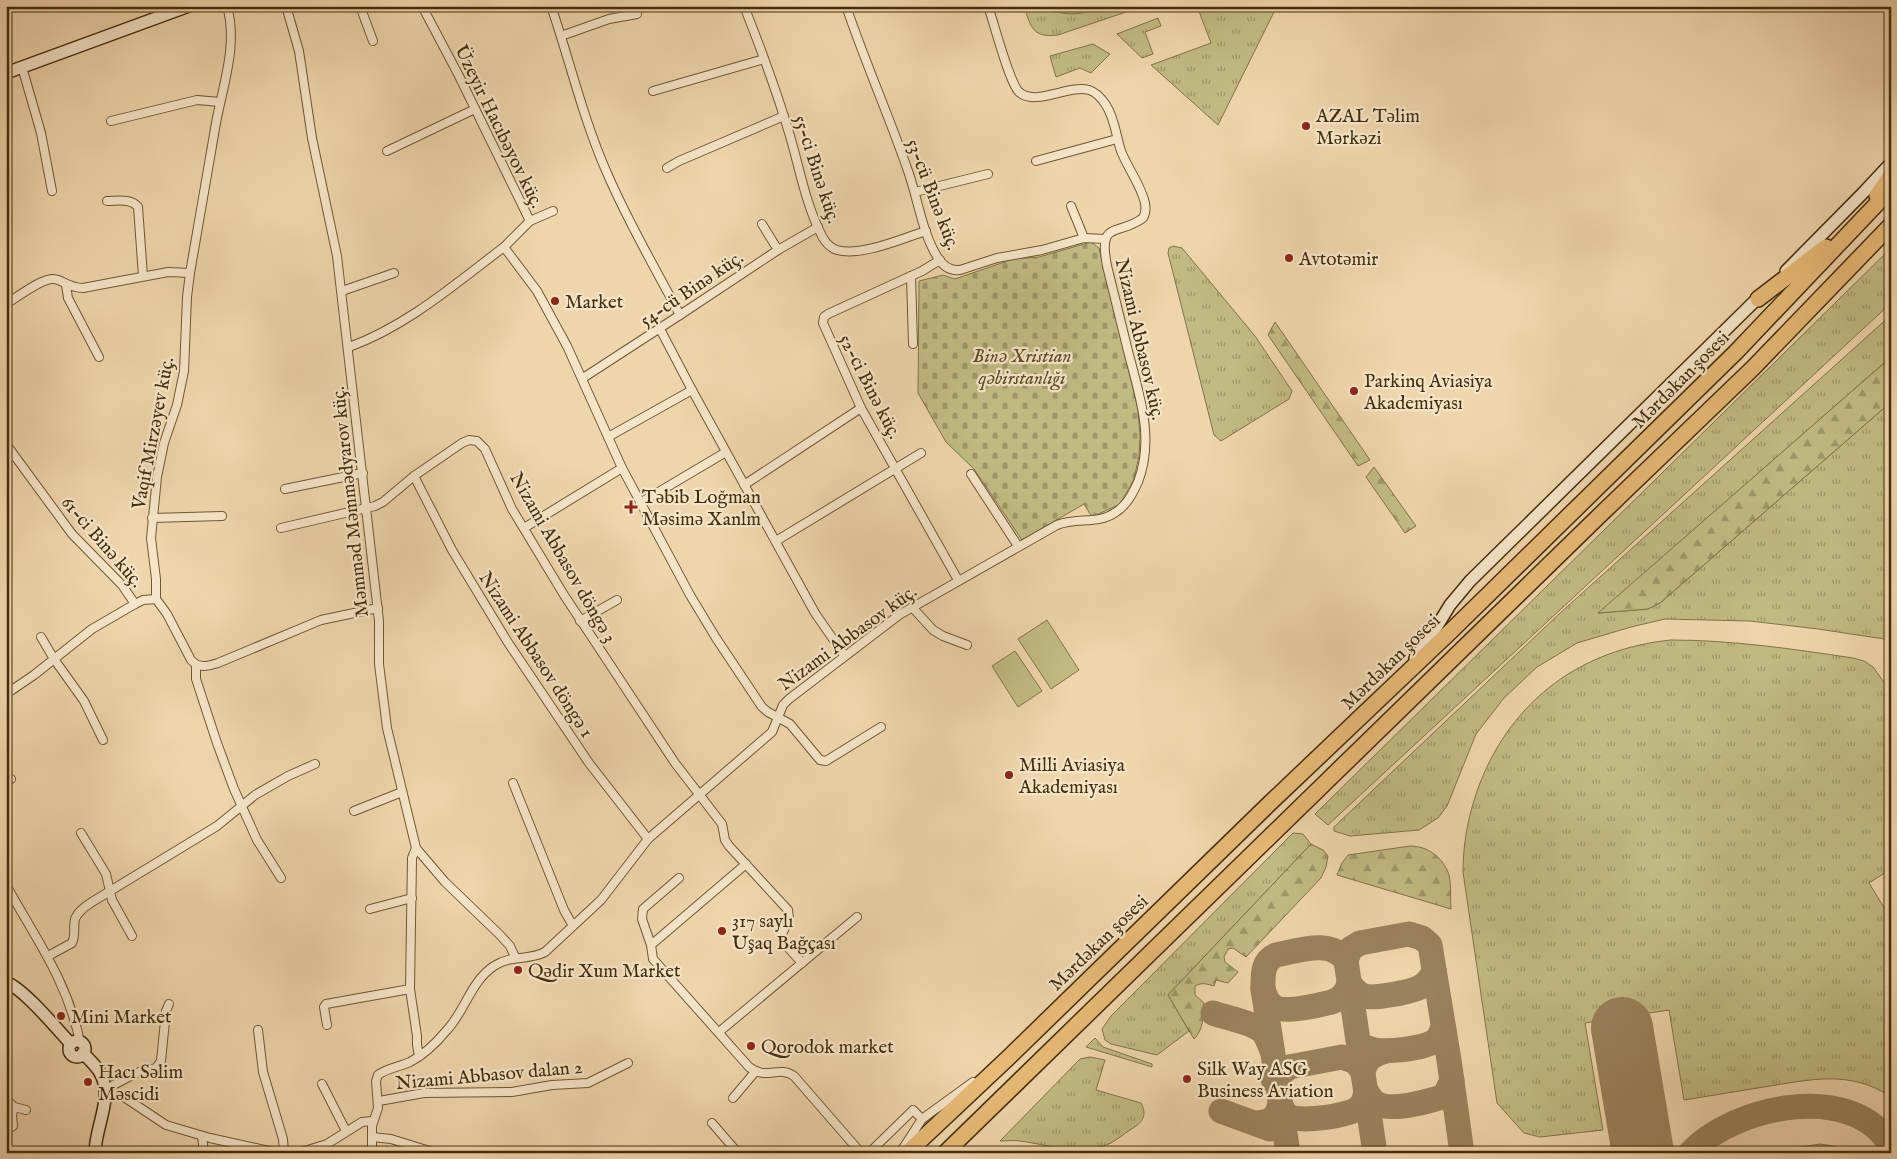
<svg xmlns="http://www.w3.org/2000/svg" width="1897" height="1159" font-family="'IM FELL English',serif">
  <defs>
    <pattern id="grass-tufts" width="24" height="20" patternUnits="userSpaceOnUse" patternTransform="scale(1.25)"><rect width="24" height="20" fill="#c1bb83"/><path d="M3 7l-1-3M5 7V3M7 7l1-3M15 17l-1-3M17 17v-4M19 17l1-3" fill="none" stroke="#9e986a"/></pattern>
    <pattern id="forest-firs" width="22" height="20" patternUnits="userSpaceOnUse" patternTransform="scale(1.25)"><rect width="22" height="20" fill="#c1bb83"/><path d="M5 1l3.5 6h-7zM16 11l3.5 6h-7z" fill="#9e986a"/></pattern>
    <pattern id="cemetery-stones" width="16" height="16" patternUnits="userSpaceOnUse" patternTransform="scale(1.25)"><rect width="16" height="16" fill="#c1bb83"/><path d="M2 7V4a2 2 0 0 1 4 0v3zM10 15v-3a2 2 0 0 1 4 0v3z" fill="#9e986a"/></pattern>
  </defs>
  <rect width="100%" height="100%" fill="#efd5ab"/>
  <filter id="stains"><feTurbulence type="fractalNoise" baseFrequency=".004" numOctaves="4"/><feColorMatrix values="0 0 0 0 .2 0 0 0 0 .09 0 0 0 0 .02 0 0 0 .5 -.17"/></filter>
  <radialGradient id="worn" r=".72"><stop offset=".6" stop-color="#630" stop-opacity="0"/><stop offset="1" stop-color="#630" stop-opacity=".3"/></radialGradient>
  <g fill="url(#grass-tufts)" stroke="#827448">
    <path d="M 1024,6 L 1041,6 L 1054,12 L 1089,12 L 1104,6 L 1127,6 L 1129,11 L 1058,35 C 1033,38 1031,28 1024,6 Z"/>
    <path d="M 1197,6 L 1277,6 L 1218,125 L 1151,65 L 1211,43 Z"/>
    <path d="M 1158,18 L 1161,26 L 1145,32 L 1153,54 L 1142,58 L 1117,34 Z"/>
    <path d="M 1093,44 L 1110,54 L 1091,73 L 1080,68 L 1056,77 L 1050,56 Z"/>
    <path d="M 1173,246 L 1182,248 L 1255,336 L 1292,391 L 1289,399 L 1221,441 L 1214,435 L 1168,253 L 1169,248 Z"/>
    <path d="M 1891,248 L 1891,303 L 1328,825 L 1315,814 Z"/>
    <path d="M 1891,315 L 1891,357 L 1599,613 L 1648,609 L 1660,603 L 1891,402 L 1891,640 L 1818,629 L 1750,621 L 1665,619 L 1631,627 L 1577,643 L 1537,667 L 1504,698 L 1476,734 L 1447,806 L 1438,818 L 1419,830 L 1350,836 L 1334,831 L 1334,827 L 1559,614 Z"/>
    <path d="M 1671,640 C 1732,640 1793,649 1853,658 L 1864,661 L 1873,667 L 1891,692 L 1891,869 L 1869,883 L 1891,919 L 1891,1097 C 1850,1069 1809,1080 1764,1087 C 1737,1091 1711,1096 1684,1100 L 1669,1010 L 1585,1023 L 1603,1130 L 1540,1137 L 1524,1133 L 1497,1103 L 1463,872 C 1463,841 1469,812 1480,783 C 1513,699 1582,649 1671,640 Z"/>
    <path d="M 1293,833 L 1303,834 L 1311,844 L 1168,995 L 1189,1031 L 1157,1055 L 1111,1044 L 1105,1040 L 1102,1029 L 1111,1016 Z"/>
    <path d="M 1095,1038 L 1103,1047 L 1152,1064 L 1152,1067 L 1086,1047 Z"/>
    <path d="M 1090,1057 L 1105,1060 L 1096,1090 L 1141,1103 C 1148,1116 1142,1123 1130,1130 C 1124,1134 1118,1139 1111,1143 C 1080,1157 1050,1145 1020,1141 C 1013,1140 1007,1141 1000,1141 L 1080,1059 Z"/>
    <path d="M 1820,1144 L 1834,1146 L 1850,1153 L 1762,1153 Z"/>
  </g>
  <g fill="url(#forest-firs)" stroke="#827448">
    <path d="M 1275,322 L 1370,460 L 1358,466 L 1268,335 Z"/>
    <path d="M 1891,357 L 1891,402 L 1660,603 L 1648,609 L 1598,613 Z"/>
    <path d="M 1374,467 L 1416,526 L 1405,533 L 1366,477 Z"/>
    <path d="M 1311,844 L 1323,850 L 1328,856 L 1326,867 L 1321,878 L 1246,957 L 1233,948 L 1228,949 L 1224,957 L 1225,962 L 1238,972 L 1228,983 L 1216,980 L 1214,986 C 1207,984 1202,982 1195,986 L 1195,995 L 1204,1003 C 1203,1016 1204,1029 1194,1039 L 1168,995 Z"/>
    <path d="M 1410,846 C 1427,846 1441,856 1448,872 C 1452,882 1450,898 1451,909 L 1337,875 L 1342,863 L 1348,855 Z"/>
  </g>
  <path fill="url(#cemetery-stones)" stroke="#827448" d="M 1091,242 L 1099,248 L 1138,409 L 1140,436 L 1139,456 L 1134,479 L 1120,504 L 1092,517 L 1084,504 L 1022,540 L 974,469 L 946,442 L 918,393 L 919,281 L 943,275 L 955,279 L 1013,259 L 1039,257 Z"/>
  <g fill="#c1bb83" stroke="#827448">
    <path d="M 1041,6 L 1104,6 C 1079,16 1065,17 1041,6 Z"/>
    <path d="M 1047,620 L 1079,670 L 1051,689 L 1018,639 Z"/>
    <path d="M 1015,651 L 1042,691 L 1018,707 L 992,666 Z"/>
  </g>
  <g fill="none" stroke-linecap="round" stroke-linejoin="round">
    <g stroke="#9a825c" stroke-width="25">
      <path d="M 1346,961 L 1350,949 L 1360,943 L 1409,934 L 1422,938 L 1430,945 L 1449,1060 L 1462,1153"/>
      <path d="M 1263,989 C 1265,995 1267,1002 1273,1006 C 1284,1014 1319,1005 1332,1002 C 1342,998 1346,993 1349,983 C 1353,988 1358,994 1364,996 C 1374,999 1413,992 1422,986 C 1428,982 1431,978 1434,971"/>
      <path d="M 1213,1013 C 1226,1018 1253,1022 1263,1032 C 1267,1037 1269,1044 1272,1050"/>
      <path d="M 1368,1048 C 1383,1054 1423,1049 1437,1040 L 1443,1028"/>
      <path d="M 1273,1079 L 1277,1085 L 1279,1076 L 1289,1067 L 1342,1057 L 1356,1062 L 1363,1072 C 1366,1060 1371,1056 1383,1052"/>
      <path d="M 1366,1091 C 1369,1095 1371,1100 1376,1103 C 1390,1112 1426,1102 1442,1097 L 1446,1093 L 1452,1080"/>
      <path d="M 1221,1111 L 1270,1129"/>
      <path d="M 1256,1123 C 1271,1122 1277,1118 1280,1103 C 1282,1108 1284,1113 1288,1116 C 1299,1123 1349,1116 1358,1108 C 1364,1104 1365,1097 1366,1091"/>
      <path d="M 1288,1153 L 1263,989 C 1263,975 1262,961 1276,955 C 1298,951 1331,938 1346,961 L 1375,1153"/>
      <path d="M 1690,1153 C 1733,1106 1853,1080 1891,1146"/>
    </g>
    <path stroke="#9a825c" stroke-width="62" d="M 1622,1028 L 1643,1153"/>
    <defs>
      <g id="street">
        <path d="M 227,6 C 238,45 223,85 216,123 C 207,173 199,223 190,273 L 187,297 L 184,371 L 177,405 L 164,443 L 157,477 L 151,538 L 156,579 L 156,599 L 167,614 L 191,660 C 199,669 208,666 218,663 L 321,620 L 378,608"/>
        <path d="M 286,6 L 299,51 L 312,138 L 337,256 L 379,621 L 379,664 L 387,728 L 416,848 L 445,882 L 500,935 L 510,946 L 515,957"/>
        <path d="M 360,6 L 373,41"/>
        <path d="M 422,6 L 459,76 L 530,221 L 504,247 L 537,291 L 567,346 L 622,468 L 690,595 L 716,638 L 762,707 L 768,712 L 790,724 L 820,760 L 826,761 L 881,727"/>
        <path d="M 551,6 C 570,61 583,119 607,173 C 628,222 655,268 680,315"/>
        <path d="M 744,6 C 761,49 777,92 790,136 C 800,170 806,206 823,238 C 826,243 831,248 837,250 C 861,257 903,238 926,231"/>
        <path d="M 846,6 C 865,62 889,116 908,171 C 918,199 922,233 938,258 C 943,266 950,271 960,270 L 997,258 L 1042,250 L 1084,238 L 1105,239"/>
        <path d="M 561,36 L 609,19 L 637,14"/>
        <path d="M 22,67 L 41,133 L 52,191"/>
        <path d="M 653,91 L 764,59"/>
        <path d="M 111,121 L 197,100 L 220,102"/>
        <path d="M 387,151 L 475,109"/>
        <path d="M 1036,161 L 1117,139"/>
        <path d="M 667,168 L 679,161 L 784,116"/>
        <path d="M 915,192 L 988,174"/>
        <path d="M 107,201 C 117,201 131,198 138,207 L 143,276"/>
        <path d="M 1071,206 L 1084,238"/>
        <path d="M 530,221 L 553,211"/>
        <path d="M 762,224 L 778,250"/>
        <path d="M 940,260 L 922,271 L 828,314 L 824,317 L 823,323 L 861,408 L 958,580"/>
        <path d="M 911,276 L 913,344"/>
        <path d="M 66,285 L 68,298 L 99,357"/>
        <path d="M 342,291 L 394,273"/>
        <path d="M 6,304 C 16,298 42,278 53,279 C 62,279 68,288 83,288 L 168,272 L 190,273"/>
        <path d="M 660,329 L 692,390 L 815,613 L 844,655"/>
        <path d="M 349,347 C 407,326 455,284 504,247"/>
        <path d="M 583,378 L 680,315 L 778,250 L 818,227"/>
        <path d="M 608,437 L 692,390"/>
        <path d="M 6,444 L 72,534 L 122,585 L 135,604 L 92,629 L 34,675 L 6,694"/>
        <path d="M 971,474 L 1018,546"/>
        <path d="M 414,476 L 452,550 L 507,641 L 589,763 L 648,839"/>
        <path d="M 744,485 L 861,408"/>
        <path d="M 285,489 L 363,473"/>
        <path d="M 640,503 L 726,452"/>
        <path d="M 152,518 L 222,516"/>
        <path d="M 281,528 L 375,506 L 383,502 L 414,476 L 462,443 L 469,440 L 477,441 L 485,449 L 512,509 L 564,595 L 675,763 L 722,824 L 725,840 L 729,846 L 788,910 L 789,919 L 781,936 L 783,942 L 802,963"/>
        <path d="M 524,528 L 622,468"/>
        <path d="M 776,541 L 921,453"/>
        <path d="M 135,604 L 143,600 L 156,599"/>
        <path d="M 912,607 L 933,630 L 943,636 L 967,645"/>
        <path d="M 580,621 L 617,600"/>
        <path d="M 41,637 L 54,659 L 84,701 L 103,740"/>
        <path d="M 196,665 L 196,679 L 217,743 L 234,789 L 257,840 L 281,878"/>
        <path d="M 6,781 L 11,779"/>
        <path d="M 513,783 L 564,910 L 573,926"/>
        <path d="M 354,811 L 402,792"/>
        <path d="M 81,833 L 106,874 L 112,900 L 132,936"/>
        <path d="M 416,848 L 412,858 L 410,989 L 417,1036 L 417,1045 L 419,1056"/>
        <path d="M 746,864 L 651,945 L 653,959 L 749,1067 C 767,1081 778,1065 794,1076 L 861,1153"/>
        <path d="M 6,885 C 36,939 67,980 80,1042"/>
        <path d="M 370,909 L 412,898"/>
        <path d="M 651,945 L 642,919 L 643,909 L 679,878"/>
        <path d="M 48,956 L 72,943 C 76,935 73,927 75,919 C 78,911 86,906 92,902 L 217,826 L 255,795 L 288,776 L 315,764"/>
        <path d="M 327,1025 L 324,1007 L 326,1004 L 410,989"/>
        <path d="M 258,1030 L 263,1072 L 283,1139 L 284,1153"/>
        <path d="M 719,1032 L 857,917"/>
        <path d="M 322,1084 L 346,1131"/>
        <path d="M 106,1089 L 127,1099 L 166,1125 L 210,1138 L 278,1153"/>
        <path d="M 106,1089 L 136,1073 L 156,1068 L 161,1061 L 166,1011 L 169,1004"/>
        <path d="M 733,1098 L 755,1072"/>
        <path d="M 6,1099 L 14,1107 L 26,1110"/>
        <path d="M 379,1101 L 424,1093 L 512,1092 L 552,1085 L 588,1083 L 628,1063"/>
        <path d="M 712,1123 L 738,1153"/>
        <path d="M 6,1130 L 13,1126 L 12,1115 L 14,1107"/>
        <path d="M 202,1136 L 204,1153"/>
        <path d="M 372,1137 L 391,1139 L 436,1153"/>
        <path d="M 587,1152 L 587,1153"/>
        <path d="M 298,1153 L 327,1144 L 362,1122 L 372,1121"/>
        <path d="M 372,1153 L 372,1126 L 378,1108 L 376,1081 L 378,1075 C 387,1068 399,1067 410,1062 C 424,1055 437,1042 447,1030 C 465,1011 471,981 494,966 C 513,954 528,961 545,952 L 601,900 L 648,839 L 772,732 L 783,705 L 789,699 L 899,615 L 1057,525 C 1077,517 1098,525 1116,512 C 1127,505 1133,493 1138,482 C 1155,438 1139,394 1128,351 C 1121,322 1114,294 1107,266 C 1098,219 1117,237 1143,218 C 1146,213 1146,209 1145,203 C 1141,185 1128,169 1121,151 C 1116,136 1115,119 1106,105 C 1102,99 1096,92 1089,90 C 1069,84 1035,107 1019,92 C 1009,82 994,23 988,6"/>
        <path d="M 869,1153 L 913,1110 L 922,1119"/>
        <path d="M 900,1153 L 922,1119 L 973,1082"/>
      </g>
      <g id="secondary">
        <path d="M 6,73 L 189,6"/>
        <path d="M 1786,271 L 1863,193 L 1891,163"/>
        <path d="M 1415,658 L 1428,641 L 1450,605 L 1470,581 L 1762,294"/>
        <path d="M 6,982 C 25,990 56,1028 71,1044"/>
        <circle cx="77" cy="1049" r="8"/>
        <path d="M 83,1053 C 89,1059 95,1065 99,1071 C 115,1096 95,1126 95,1153"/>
      </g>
      <g id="highway">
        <path d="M 1877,196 L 1891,175"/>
        <path d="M 1758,299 L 1826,247"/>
        <path d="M 907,1153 L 1008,1058 L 1269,804 L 1451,631 L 1736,352 L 1891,189"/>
        <path d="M 945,1153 L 1598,517 L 1753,368 L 1891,225"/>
      </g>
    </defs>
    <use href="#street" stroke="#6f5834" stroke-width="10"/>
    <use href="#secondary" stroke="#442e0c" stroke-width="14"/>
    <use href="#highway" stroke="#442e0c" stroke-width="18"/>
    <use href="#street" stroke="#f5e4c8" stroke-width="8"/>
    <use href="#secondary" stroke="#f5e4c8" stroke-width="11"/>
    <use href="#highway" stroke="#e8ba76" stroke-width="15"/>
  </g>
  <g fill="#8f2418" stroke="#f5e4c8" stroke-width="2">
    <circle cx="1306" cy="126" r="5"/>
    <circle cx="1289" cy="258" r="5"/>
    <circle cx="555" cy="301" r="5"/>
    <circle cx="1354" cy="391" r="5"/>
    <path d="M628.5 499.5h5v5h5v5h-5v5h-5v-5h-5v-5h5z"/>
    <circle cx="1009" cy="775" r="5"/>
    <circle cx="722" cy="931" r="5"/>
    <circle cx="518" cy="970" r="5"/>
    <circle cx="61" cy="1016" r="5"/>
    <circle cx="751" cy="1046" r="5"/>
    <circle cx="1187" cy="1079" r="5"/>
    <circle cx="88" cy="1082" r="5"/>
  </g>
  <g text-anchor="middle" stroke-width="4.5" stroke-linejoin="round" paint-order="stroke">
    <g font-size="19" fill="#442e0c" stroke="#f5e4c8" text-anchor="start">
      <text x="1316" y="122">AZAL Təlim<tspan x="1316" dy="22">Mərkəzi</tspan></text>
      <text x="1299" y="265">Avtotəmir</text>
      <text x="565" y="308">Market</text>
      <text x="1364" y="387">Parkinq Aviasiya<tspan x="1364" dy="22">Akademiyası</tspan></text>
      <text x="642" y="503">Təbib Loğman<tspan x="642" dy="22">Məsimə Xanlm</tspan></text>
      <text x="1019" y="771">Milli Aviasiya<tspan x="1019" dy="22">Akademiyası</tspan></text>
      <text x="732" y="927">317 saylı<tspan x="732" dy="22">Uşaq Bağçası</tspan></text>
      <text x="528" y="977">Qədir Xum Market</text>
      <text x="71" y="1023">Mini Market</text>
      <text x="761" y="1053">Qorodok market</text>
      <text x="1197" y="1075">Silk Way ASG<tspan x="1197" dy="22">Business Aviation</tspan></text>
      <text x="98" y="1078">Hacı Səlim<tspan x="98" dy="22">Məscidi</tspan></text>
    </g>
    <g font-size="19" fill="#442e0c" stroke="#f5e4c8">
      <text transform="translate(500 126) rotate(64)" y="7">Üzeyir Hacıbəyov küç.</text>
      <text transform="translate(818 169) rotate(72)" y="7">55-ci Binə küç.</text>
      <text transform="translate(934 194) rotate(69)" y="7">53-cü Binə küç.</text>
      <text transform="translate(691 288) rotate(-34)" y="7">54-cü Binə küç.</text>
      <text transform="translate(1141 339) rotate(77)" y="7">Nizami Abbasov küç.</text>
      <text transform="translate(1680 379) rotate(-45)" y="7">Mərdəkan şosesi</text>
      <text transform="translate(871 386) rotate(63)" y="7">52-ci Binə küç.</text>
      <text transform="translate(152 433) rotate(-79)" y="7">Vaqif Mirzəyev küç.</text>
      <text transform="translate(349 502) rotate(-96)" y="7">Məmməd Məmmədyarov küç.</text>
      <text transform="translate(103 541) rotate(49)" y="7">61-ci Binə küç.</text>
      <text transform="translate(564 557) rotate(60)" y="7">Nizami Abbasov döngə 3</text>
      <text transform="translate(847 637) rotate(-36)" y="7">Nizami Abbasov küç.</text>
      <text transform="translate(537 654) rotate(57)" y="7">Nizami Abbasov döngə 1</text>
      <text transform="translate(1390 661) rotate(-44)" y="7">Mərdəkan şosesi</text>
      <text transform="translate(1098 942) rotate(-44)" y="7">Mərdəkan şosesi</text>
      <text transform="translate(489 1074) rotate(-5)" y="7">Nizami Abbasov dalan 2</text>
    </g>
    <g font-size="19" font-style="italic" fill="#5d4a24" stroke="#f5e4c8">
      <text x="1022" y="362">Binə Xristian<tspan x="1022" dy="22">qəbirstanlığı</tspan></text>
    </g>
  </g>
  <rect width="1897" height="1159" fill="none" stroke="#efd5ab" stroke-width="25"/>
  <rect x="8" y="8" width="1882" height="1144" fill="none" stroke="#442e0c" stroke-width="2.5"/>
  <rect x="12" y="12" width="1872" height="1134" fill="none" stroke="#442e0c"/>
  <rect width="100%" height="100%" filter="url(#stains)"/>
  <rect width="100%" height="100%" fill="url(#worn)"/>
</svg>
